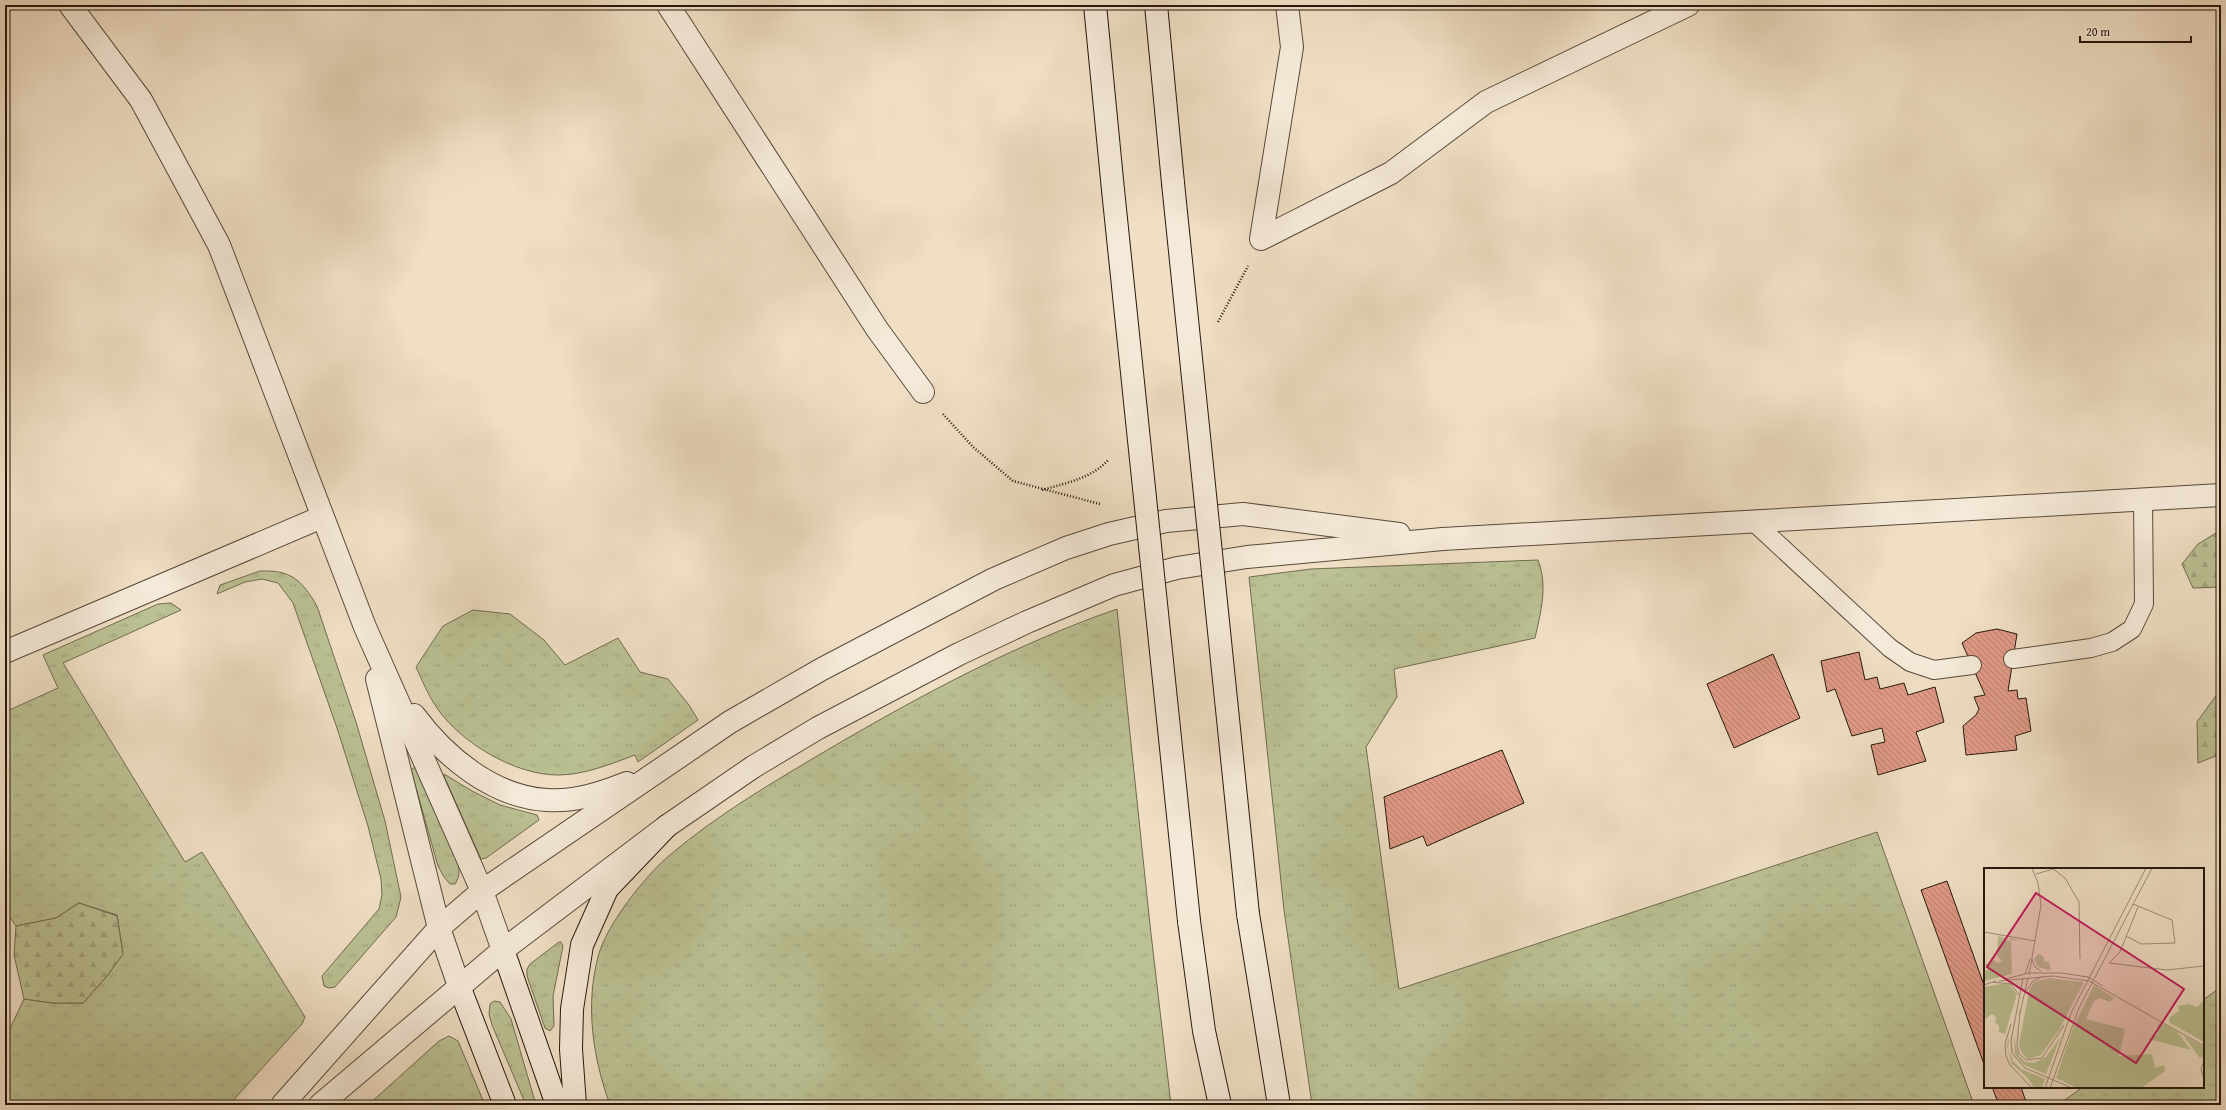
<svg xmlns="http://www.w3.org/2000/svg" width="2226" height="1110" font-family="'Gentium Book Plus',serif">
  <defs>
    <pattern id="grass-tufts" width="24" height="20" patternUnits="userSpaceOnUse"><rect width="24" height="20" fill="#bbc194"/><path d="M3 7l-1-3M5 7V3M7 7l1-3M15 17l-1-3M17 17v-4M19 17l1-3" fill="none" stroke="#a1a57e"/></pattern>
    <pattern id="forest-firs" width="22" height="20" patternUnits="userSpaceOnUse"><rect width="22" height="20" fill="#bbc194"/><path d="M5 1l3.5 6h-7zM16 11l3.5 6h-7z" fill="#a1a57e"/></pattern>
    <pattern id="building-back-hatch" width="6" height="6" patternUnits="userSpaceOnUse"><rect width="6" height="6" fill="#e19a87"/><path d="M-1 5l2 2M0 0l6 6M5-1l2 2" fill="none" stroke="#b67d6d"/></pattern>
  </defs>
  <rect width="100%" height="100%" fill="#f0dfc5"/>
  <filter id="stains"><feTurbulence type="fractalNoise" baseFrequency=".005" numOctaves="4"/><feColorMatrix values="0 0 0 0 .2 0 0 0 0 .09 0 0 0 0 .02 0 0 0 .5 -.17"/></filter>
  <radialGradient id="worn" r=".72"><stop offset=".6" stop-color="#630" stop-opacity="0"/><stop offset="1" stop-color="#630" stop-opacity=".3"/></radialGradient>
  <g fill="url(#grass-tufts)" stroke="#706c50">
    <path d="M 1538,560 C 1548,586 1541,611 1535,638 L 1394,669 L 1397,697 L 1366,747 L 1399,989 L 1877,832 L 1974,1105 L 1312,1105 L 1284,910 L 1249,577 L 1311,569 Z"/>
    <path d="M 260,571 C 291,570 301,579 317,606 L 356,722 L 385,821 L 401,897 L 396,917 L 335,987 L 329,988 L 324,986 L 322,976 L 379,909 L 382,895 L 381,879 L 368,826 L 337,728 L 293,603 L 278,583 L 262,579 L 245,582 L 217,594 L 220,585 Z"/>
    <path d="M 171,603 L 181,610 L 63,663 L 185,862 L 202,852 L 305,1017 L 302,1024 L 229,1105 L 5,1105 L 5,1039 L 24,999 L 53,1003 L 83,1003 L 107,976 L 123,953 L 117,915 L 79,903 L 56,918 L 16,926 L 5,910 L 5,712 L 58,688 L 43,655 L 158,604 Z"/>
    <path d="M 1117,609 L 1150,925 L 1171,1105 L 610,1105 C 593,1058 585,1006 598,957 C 606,925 645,876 670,855 C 718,814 775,781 829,749 C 921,695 1016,644 1117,609 Z"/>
    <path d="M 473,610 L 510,614 L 544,640 L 565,665 L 618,638 L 640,672 L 668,679 L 689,705 L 698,720 L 638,762 L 635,755 C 611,764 584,775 558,775 C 515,775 461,743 437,708 C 428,695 422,680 416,667 L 443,626 Z"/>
    <path d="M 416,766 L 457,859 C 459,869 461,875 455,884 L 450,884 L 444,877 L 438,866 L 411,770 Z"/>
    <path d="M 444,774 L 472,791 L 500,805 L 537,815 L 539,820 L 486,858 L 481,859 L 444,776 Z"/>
    <path d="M 559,942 L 561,942 L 563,946 L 553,996 L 554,1026 L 550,1031 L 545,1028 L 527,976 L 527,969 L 530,964 Z"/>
    <path d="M 2221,987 L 2221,1105 L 2058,1105 L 2083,1087 L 2203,1087 L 2203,1000 Z"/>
    <path d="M 494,1001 L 500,1002 L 511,1019 L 536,1105 L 526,1105 L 492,1025 L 489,1014 L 490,1004 Z"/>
    <path d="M 449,1036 L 458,1041 L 485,1105 L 368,1105 L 439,1041 Z"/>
  </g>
  <g fill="url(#forest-firs)" stroke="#706c50">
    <path d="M 2221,530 L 2221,587 L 2193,588 L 2182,564 L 2198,544 Z"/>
    <path d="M 2221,693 L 2221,754 L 2198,763 L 2197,722 L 2215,697 Z"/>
    <path d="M 79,903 L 117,916 L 123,954 L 107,976 L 83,1003 L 53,1003 L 24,999 L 14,955 L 16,926 L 56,918 Z"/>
  </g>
  <g fill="url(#building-back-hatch)" stroke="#26180c">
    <path d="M 1997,629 L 2017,634 L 2008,691 L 2017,690 L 2018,699 L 2026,698 L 2031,731 L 2015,736 L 2017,750 L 1966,755 L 1963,726 L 1976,715 L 1979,709 L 1974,697 L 1985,695 L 1962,643 L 1976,633 Z"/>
    <path d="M 1859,652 L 1865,680 L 1877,677 L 1880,689 L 1904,683 L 1908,695 L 1935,687 L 1944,722 L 1916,732 L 1926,761 L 1878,775 L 1871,745 L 1885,742 L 1882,728 L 1852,736 L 1835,689 L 1827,692 L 1821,661 Z"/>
    <path d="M 1773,654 L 1800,718 L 1734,748 L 1707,684 Z"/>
    <path d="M 1502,750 L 1524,803 L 1427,846 L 1423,836 L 1390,849 L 1384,797 Z"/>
    <path d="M 1947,881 L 1985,988 L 1985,1067 L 1921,890 Z"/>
    <path d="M 1992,1087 L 2021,1087 L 2027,1105 L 1999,1105 Z"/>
  </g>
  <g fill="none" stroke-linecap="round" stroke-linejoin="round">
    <defs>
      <g id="service">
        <path d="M 1755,523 L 1890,648 L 1910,662 L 1934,670 L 1972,665"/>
        <path d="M 2013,659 L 2091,648 L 2112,642 L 2132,629 L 2144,604 L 2143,499"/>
      </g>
      <g id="minor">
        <path d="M 668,5 L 877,329 L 923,392"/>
        <path d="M 1287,5 L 1292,47 L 1261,239 L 1391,173 L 1486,102 L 1688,5"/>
        <path d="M 5,652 L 322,517"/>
      </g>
      <g id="tertiary">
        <path d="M 70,5 L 141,100 L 219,245 L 365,627 L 482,891 L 503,950"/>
        <path d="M 377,679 L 439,928 L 459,986"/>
        <path d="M 414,715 C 445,757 493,797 547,800 C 575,802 602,793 627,783"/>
        <path d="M 282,1105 L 439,928 L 482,891 L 730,722 L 822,669 L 994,579 L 1066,548 L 1109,534 L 1166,521 L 1243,514 L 1399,534"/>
        <path d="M 320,1105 L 503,950 L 667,826 L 753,767 L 818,728 L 959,654 L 1027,622 L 1114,585 L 1177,568 L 1247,557 L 1443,539 L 2221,495"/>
      </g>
      <g id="secondary">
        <path d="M 1095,5 L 1113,190"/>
        <path d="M 1156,5 L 1173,183"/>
        <path d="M 1248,914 L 1279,1105"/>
        <path d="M 1189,921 L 1204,1031 L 1220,1105"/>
        <path d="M 503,950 L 557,1105"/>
        <path d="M 459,986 L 505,1105"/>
        <path d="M 575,1105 L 571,1049 L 572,1009 L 582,945 L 607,889 L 667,826"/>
      </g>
    </defs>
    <use href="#service" stroke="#584a3a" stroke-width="20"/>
    <use href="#minor" stroke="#584a3a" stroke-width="24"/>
    <use href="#tertiary" stroke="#584a3a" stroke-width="24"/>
    <use href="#secondary" stroke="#26180c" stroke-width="24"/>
    <g stroke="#26180c" stroke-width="2.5" stroke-dasharray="1 2" stroke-linecap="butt">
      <path d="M 1218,322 L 1248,266"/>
      <path d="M 943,414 L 973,447 L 1013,481 L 1100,504"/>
      <path d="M 1042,490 C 1066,483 1093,478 1109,459"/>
    </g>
    <use href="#service" stroke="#f5ead9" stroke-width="18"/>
    <use href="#minor" stroke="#f5ead9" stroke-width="22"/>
    <use href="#tertiary" stroke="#f5ead9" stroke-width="22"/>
    <use href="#secondary" stroke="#f5ead9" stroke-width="22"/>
    <defs>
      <g id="secondary-bridge">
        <path d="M 1173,183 L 1248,914"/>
        <path d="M 1113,190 L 1189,921"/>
      </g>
    </defs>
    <use href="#secondary-bridge" stroke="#26180c" stroke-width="24" stroke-linecap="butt"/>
    <use href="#secondary-bridge" stroke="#f5ead9" stroke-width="22"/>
  </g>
  <g transform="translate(1984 868)">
    <rect width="220" height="220" fill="#f0dfc5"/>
    <path d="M 14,68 L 21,70 L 21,72 L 26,73 L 26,70 L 37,73 L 27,72 L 28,106 L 0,113 L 0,104 L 4,101 L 1,97 L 10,92 L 14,95 L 18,93 L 13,87 ZM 54,86 L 59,88 L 60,93 L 65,94 L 67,103 L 54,99 L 50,91 ZM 65,110 L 100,114 L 76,160 L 57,187 L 44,191 L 37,184 L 35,176 L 45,123 L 50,114 ZM 24,115 L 33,126 L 21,166 L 15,164 L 15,158 L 11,154 L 12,149 L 8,146 L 0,152 L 0,119 ZM 110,117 L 130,130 L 126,134 L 116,130 L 110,133 L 102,151 L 141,161 L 135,188 L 168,186 L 171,200 L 180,197 L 181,203 L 157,220 L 93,220 L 72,210 L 89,160 ZM 25,168 L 24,181 L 29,193 L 37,201 L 61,211 L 58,220 L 50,220 L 44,210 L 28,196 L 23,177 ZM 30,168 L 34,187 L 41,194 L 49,195 L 62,189 L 76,170 L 62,206 L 40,197 L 31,186 Z" fill="#bbc194"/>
    <path d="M 220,132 L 220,174 L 185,154 L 186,149 L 195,143 L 194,138 L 204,136 L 213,139 ZM 180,156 L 193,164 L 207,182 L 165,171 L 173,167 L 175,160 L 173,157 ZM 200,168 L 220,179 L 220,190 L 215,189 Z" fill="#bbc194"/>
    <path fill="none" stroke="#9f8f7b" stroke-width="1" d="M 68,0 L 81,10 L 95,34 L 96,91M 52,6 L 69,1M 154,39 L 136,84 L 125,95 L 183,102 L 220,98M 0,64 L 51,73M 142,68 L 157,76 L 191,75 L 188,52 L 149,36M 48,91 L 51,99 L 57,103M 41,106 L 46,91M 45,107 L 57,37 L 54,15 L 48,0M 39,110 L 27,173 L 28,185 L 41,200 L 88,220M 21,111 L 45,105 L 77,105 L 104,109 L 119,118M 15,113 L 69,108 L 105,113 L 220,178M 9,114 L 27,116 L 35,127M 0,117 L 12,113M 43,122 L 49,113 L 60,108M 36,143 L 33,177 L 35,186 L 42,192 L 58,190 L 80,157M 36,145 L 44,110M 27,156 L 21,176 L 22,188 L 26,197 L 48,220M 220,193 L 217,201 L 220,211M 61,220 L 87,145 L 162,0M 66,220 L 95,140 L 168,0"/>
    <path fill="#c2185b" fill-opacity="0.15" stroke="#c2185b" stroke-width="2" d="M 52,25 L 200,121 L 152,195 L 3,99 Z"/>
    <rect width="220" height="220" fill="none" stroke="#26180c" stroke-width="2"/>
  </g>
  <rect width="2226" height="1110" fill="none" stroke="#f0dfc5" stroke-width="20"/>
  <rect x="6" y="6" width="2214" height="1098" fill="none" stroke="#26180c" stroke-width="2"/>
  <rect x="10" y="10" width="2206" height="1090" fill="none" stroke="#26180c"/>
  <path d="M2080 36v6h111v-6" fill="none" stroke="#26180c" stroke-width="2"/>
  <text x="2086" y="36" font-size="12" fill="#26180c" stroke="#f5ead9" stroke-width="3" paint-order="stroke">20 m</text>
  <rect width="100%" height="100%" filter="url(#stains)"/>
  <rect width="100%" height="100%" fill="url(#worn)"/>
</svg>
